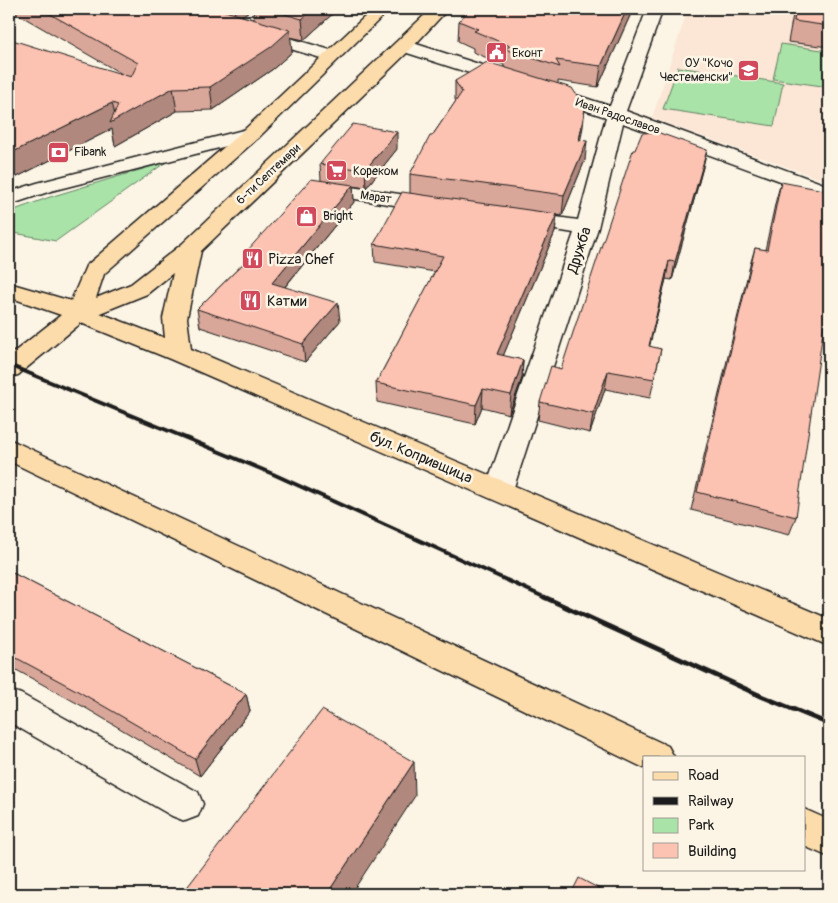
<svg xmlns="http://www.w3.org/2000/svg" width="838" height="903" font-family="Pangolin,sans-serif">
  <rect width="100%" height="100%" fill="#fcf5e5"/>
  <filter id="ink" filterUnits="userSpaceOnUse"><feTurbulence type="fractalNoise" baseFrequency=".02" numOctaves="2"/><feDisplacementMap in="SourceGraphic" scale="10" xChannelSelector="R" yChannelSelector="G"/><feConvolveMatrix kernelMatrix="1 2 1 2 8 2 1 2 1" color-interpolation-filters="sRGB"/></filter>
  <g filter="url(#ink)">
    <path fill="#fce6d6" d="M 688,9 L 727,9 L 829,21 L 829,182 L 652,118 Z"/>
    <g fill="#a9e3a8" stroke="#628062">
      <path d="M 781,44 L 829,51 L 829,87 L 773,79 Z"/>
      <path d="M 678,67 L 783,83 L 774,126 L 663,109 Z"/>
      <path d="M 166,162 L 56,241 L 9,232 L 9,212 L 50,197 Z"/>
    </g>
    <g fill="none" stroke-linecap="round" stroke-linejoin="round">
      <defs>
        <g id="minor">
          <path d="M 647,9 L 663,9 L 626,111 L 829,186 L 829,199 L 623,123 L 598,228 L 513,490 L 509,497 L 499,501 L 489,497 L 485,490 L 574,233 L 519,224 L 511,223 L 508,218 L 511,213 L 519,212 L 578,220 L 606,117 L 398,50 L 395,46 L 398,42 L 410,42 L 610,106 Z"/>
          <path d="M 256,28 L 337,52 L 340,56 L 337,60 L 331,61 L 250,37 L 248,33 L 250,29 Z"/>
          <path d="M 251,128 L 258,130 L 261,134 L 258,138 L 51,191 L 9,205 L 9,192 L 37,183 Z"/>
          <path d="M 316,182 L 434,199 L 442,200 L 445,205 L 442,210 L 434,211 L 309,192 L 306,188 L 309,184 Z"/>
          <path d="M 9,690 L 21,694 L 198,792 L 203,804 L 198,816 L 185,821 L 172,816 L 9,722 Z"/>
        </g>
        <g id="major">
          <path d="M 373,9 L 390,9 L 258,138 L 104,274 L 96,298 L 131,284 L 182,244 L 431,9 L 448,9 L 410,50 L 201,251 L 187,318 L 191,349 L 829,619 L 829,646 L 170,359 L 81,323 L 18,375 L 9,377 L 9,356 L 61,315 L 9,297 L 9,283 L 71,301 L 86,266 L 244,130 ZM 173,273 L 163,318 L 165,338 L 100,313 L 147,294 Z"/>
          <path d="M 9,439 L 668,746 L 674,757 L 644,757 L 644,768 L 9,461 Z"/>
          <path d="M 804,809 L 829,820 L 829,857 L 804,846 Z"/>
        </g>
      </defs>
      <use href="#minor" stroke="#1c1c1c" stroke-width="3"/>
      <use href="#major" stroke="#1c1c1c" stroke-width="3"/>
      <use href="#minor" fill="#fcf5e5" fill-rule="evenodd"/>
      <use href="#major" fill="#fddcac" fill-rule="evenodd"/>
      <path stroke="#1c1c1c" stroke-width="4" d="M 9,365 L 273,474 L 546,598"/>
      <path stroke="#1c1c1c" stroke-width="5" d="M 544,597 L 761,696 L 829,724"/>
    </g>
    <g fill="#d9a799" stroke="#1c1c1c">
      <path d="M 9,9 L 252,9 L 242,16 L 254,19 L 253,9 L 338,9 L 304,40 L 290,37 L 292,52 L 273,69 L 213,110 L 177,111 L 115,146 L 112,129 L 9,181 L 122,74 Z"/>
      <path d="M 633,9 L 598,87 L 558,81 L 558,84 L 585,108 L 580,140 L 585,160 L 562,216 L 557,215 L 555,232 L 503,356 L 523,360 L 522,378 L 509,414 L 482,407 L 475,424 L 377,402 L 376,383 L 435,272 L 375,262 L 374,244 L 410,193 L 410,174 L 432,136 L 456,101 L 455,100 L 455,81 L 504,67 L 504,65 L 473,52 L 473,48 L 458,41 L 459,21 Z"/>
      <path d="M 794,9 L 829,9 L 829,47 L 788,42 Z"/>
      <path d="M 397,149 L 366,188 L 353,186 L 354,202 L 285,287 L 340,321 L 305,362 L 200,327 L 197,309 L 248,259 L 247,251 L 321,180 L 320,164 Z"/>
      <path d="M 703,167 L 672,280 L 666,279 L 649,347 L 661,349 L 650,398 L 605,389 L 590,433 L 538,420 L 540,402 L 561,369 Z"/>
      <path d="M 781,182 L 796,517 L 789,535 L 691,510 L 750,265 L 755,248 L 765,250 L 776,200 Z"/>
      <path d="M 9,571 L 246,694 L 250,711 L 200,776 L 84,707 L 9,666 Z"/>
    </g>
    <g fill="#b0887d" stroke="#1c1c1c">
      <path d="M 234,9 L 252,9 L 236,20 Z"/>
      <path d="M 313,9 L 338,9 L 304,40 L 302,19 Z"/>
      <path d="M 627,9 L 633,9 L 598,87 L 601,66 Z"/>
      <path d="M 290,30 L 292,52 L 273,69 L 213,110 L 210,87 Z"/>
      <path d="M 173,88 L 177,111 L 115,146 L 112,129 L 9,181 L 9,154 L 112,103 L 116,119 Z"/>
      <path d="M 585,108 L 583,127 L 577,159 L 579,140 Z"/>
      <path d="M 397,132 L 397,149 L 366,188 L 365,170 Z"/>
      <path d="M 587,141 L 585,160 L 562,216 L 564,195 Z"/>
      <path d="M 707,150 L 703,167 L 672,280 L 675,262 Z"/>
      <path d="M 353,185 L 354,202 L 274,300 L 272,283 Z"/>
      <path d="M 557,214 L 555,232 L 496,373 L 497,354 Z"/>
      <path d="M 669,261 L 666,279 L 645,365 L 649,346 Z"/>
      <path d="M 338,303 L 340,321 L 305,362 L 303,344 Z"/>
      <path d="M 523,360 L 522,378 L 509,414 L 511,395 Z"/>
      <path d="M 608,371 L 605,389 L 590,433 L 593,414 Z"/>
      <path d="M 483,389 L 482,407 L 475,424 L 476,405 Z"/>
      <path d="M 246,694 L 250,711 L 200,776 L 195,759 Z"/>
      <path d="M 414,762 L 415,796 L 351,894 L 327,894 Z"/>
    </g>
    <g fill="#fcc2b2" stroke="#1c1c1c">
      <path d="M 41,9 L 218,9 L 290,30 L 271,47 L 210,87 L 173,88 L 110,123 L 118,105 L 112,103 L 9,154 L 9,39 L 131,77 L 138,63 Z"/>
      <path d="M 267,9 L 313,9 L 302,19 Z"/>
      <path d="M 470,9 L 627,9 L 601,66 L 556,60 L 560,67 L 505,49 L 510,46 L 474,31 L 478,29 L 459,21 Z"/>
      <path d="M 796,9 L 829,9 L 829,26 L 794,21 Z"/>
      <path d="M 487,62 L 572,88 L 585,108 L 579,140 L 587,141 L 564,195 L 410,174 L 430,136 L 432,136 L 462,92 L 455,81 Z"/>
      <path d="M 353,124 L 397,132 L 365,170 L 320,164 Z"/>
      <path d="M 657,132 L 707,150 L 675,262 L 669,261 L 649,346 L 661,349 L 654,379 L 608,371 L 593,414 L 540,402 L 551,366 L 561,369 L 633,150 L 635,150 L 642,133 Z"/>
      <path d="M 311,179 L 353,185 L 272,283 L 338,303 L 303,344 L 197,309 L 254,253 L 247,251 Z"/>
      <path d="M 781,182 L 829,191 L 829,290 L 796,517 L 697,492 L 755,248 L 767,250 Z"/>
      <path d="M 402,192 L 557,214 L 497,354 L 523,360 L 511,395 L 483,389 L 476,405 L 376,383 L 443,256 L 374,244 Z"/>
      <path d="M 9,571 L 246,694 L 195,759 L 76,690 L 9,654 Z"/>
      <path d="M 322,710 L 414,762 L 327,894 L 182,894 Z"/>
      <path d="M 579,878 L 609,894 L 571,894 Z"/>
    </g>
  </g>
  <defs>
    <symbol id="civic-square" viewBox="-11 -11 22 22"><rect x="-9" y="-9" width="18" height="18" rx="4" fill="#d1495b" stroke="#fcf5e5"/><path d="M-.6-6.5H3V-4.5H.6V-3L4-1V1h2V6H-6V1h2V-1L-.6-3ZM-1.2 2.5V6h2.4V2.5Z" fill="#fff"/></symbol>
    <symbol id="school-square" viewBox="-11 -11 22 22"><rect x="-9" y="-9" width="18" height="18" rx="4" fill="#d1495b" stroke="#fcf5e5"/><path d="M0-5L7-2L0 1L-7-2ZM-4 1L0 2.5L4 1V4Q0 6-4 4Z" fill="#fff"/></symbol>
    <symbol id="bank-square" viewBox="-11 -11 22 22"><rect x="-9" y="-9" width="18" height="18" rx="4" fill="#d1495b" stroke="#fcf5e5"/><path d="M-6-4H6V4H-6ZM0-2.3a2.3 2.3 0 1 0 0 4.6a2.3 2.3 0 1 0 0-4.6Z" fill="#fff"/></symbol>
    <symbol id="supermarket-square" viewBox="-11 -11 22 22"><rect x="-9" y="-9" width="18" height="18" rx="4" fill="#d1495b" stroke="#fcf5e5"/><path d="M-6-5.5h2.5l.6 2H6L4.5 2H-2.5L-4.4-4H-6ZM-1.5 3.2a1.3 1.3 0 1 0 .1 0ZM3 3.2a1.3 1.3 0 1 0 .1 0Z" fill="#fff"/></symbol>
    <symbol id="shop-square" viewBox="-11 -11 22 22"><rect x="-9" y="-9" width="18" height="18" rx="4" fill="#d1495b" stroke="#fcf5e5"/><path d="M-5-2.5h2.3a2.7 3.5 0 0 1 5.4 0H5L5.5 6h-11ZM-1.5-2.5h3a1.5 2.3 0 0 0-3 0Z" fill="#fff"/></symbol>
    <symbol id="restaurant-square" viewBox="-11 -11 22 22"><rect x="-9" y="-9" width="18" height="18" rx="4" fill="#d1495b" stroke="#fcf5e5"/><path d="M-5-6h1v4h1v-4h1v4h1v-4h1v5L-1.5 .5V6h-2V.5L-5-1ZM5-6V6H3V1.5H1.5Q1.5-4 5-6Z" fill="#fff"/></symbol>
  </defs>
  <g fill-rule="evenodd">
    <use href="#civic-square" x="484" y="40" width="25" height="25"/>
    <use href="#school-square" x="736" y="58" width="25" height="25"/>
    <use href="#bank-square" x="46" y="140" width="25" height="25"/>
    <use href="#supermarket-square" x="324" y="158" width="25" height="25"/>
    <use href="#shop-square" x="294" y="204" width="25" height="25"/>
    <use href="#restaurant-square" x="240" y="246" width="25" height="25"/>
    <use href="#restaurant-square" x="238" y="288" width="25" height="25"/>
  </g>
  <g text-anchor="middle" stroke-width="5" stroke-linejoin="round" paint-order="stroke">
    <g font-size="12" fill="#1c1c1c" stroke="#fcf5e5" text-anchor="start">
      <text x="512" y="57">Еконт</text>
      <text x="733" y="67" text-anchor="end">ОУ "Кочо<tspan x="733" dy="14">Честеменски"</tspan></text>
      <text x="74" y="156">Fibank</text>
      <text x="353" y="175">Кореком</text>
      <text x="323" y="220">Bright</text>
    </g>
    <g font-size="12" fill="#1c1c1c" stroke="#fcf5e5">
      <text transform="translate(618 116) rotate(19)" y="4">Иван Радославов</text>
      <text transform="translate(268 174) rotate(-43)" y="4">6-ти Септември</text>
      <text transform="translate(376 197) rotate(8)" y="4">Марат</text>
    </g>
    <g font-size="15" fill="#1c1c1c" stroke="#fcf5e5">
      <text transform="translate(579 250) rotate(-72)" y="5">Дружба</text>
      <text transform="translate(421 457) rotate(23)" y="5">бул. Копривщица</text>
    </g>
    <g font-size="15" fill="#1c1c1c" stroke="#fcf5e5" text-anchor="start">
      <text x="268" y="264">Pizza Chef</text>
      <text x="267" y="306">Катми</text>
    </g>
  </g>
  <rect width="838" height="903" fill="none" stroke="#fcf5e5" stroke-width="30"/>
  <rect x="15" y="15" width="808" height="873" fill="none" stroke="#1c1c1c" stroke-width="2" filter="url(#ink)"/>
  <rect x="643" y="756" width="162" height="115" fill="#fcf5e5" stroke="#a29e95"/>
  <rect x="653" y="772" width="25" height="8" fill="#fddcac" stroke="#a29e95"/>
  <text x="688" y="780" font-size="15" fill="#1c1c1c">Road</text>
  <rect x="653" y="797" width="25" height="8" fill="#1c1c1c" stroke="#a29e95"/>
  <text x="688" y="806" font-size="15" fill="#1c1c1c">Railway</text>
  <rect x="653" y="818" width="25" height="15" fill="#a9e3a8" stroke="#a29e95"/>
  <text x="688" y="830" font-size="15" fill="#1c1c1c">Park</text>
  <rect x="653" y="843" width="25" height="15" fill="#fcc2b2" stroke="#a29e95"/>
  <text x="688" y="856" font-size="15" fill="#1c1c1c">Building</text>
</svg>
